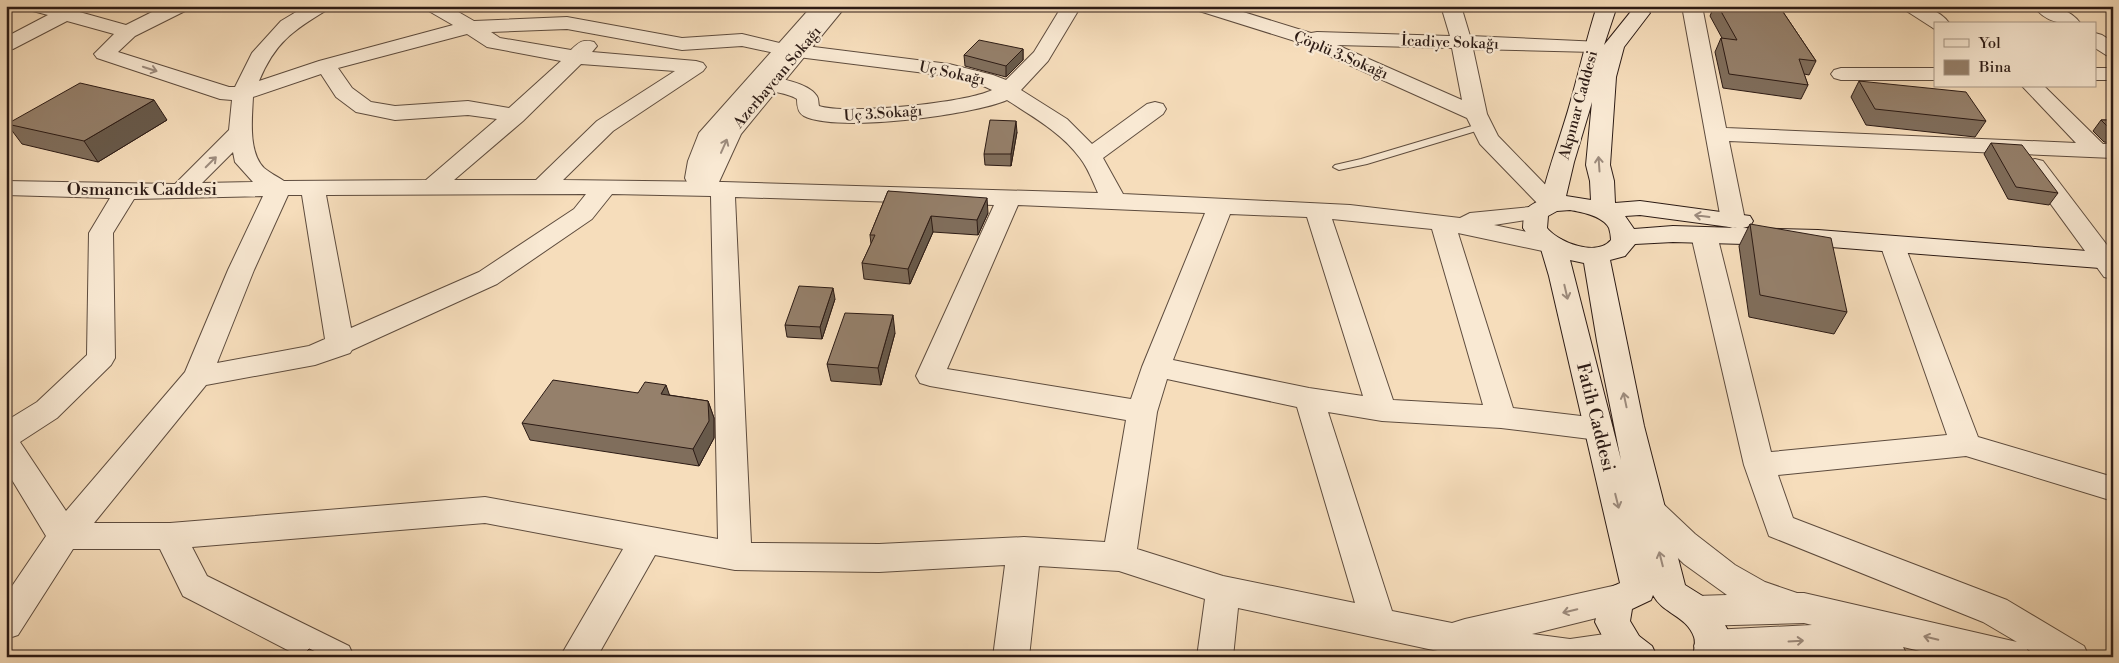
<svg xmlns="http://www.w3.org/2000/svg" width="2119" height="663" font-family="'Libre Bodoni',serif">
  <rect width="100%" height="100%" fill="#f6ddbb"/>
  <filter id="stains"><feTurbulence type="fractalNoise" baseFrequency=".004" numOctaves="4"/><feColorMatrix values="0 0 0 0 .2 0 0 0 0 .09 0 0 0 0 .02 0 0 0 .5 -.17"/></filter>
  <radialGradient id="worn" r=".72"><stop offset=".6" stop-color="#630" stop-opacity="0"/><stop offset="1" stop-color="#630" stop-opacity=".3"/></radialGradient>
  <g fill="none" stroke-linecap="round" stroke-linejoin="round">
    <defs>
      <path id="service" d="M 1482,123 L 1486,124 L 1488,126 L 1486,128 L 1367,164 L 1339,170 L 1333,167 L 1335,165 L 1361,159 Z"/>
      <g id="minor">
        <path d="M 27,6 L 58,6 L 126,25 L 164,6 L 189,6 L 187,10 L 135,36 L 118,52 L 229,87 L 235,87 L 252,53 L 281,21 L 306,6 L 329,6 L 327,10 C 292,31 275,43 259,81 L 319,61 L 453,25 L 427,10 L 425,6 L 448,6 L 474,21 L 567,17 L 682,38 L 742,34 L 792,46 L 798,45 L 949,64 L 993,75 L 1006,80 L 1034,52 L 1062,6 L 1081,6 L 1048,61 L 1021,90 L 1067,119 L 1092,144 L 1147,104 L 1155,102 L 1163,104 L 1166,109 L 1163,114 L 1103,158 L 1123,194 L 1350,205 L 1460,218 L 1470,213 L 1540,206 L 1480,144 L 1467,118 L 1298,42 L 1196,10 L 1194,6 L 1224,6 L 1311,33 L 1317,32 L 1450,36 L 1441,6 L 1461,6 L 1470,36 L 1601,42 L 1604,46 L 1601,50 L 1594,52 L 1473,49 L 1487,114 L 1498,136 L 1564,204 L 1561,209 L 1552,211 L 1547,210 L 1548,212 L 1545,217 L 1494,225 L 1561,239 L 1565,245 L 1561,251 L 1552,253 L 1458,233 L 1513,408 L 1598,418 L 1609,421 L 1613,429 L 1609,437 L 1598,440 L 1501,428 L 1382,421 L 1328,412 L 1392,611 L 1452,623 L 1465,619 L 1617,585 L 1629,590 L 1634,600 L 1629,610 L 1532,634 L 1570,639 L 1626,631 L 1639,636 L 1644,647 L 1639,657 L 1470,657 L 1447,653 L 1238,608 L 1233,657 L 1197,657 L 1205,599 L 1119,571 L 1039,566 L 1029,657 L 993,657 L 1005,565 L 879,572 L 735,570 L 655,555 L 597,657 L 560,657 L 623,549 L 485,523 L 192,547 L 207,576 L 349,646 L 354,657 L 301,657 L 183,596 L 160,549 L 73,549 L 18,635 L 6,639 L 6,595 L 46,536 L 6,470 L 6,421 L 37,402 L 87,355 L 89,233 L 110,198 L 6,195 L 6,181 L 175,184 L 229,130 L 232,100 L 220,99 L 97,58 L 94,54 L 114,34 L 67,21 L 13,49 L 6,51 L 6,37 L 48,15 L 29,10 ZM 567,29 L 682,50 L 742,46 L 784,55 L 790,54 L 798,57 L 949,76 L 979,84 L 992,90 C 967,103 846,115 819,106 C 818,102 819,98 816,95 C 809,84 775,75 763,79 L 759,83 C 767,94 786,91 797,99 C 797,106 798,113 804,116 C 837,133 973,115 1007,100 C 1033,117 1062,133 1080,158 C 1088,168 1093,182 1098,193 L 723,182 L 563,180 L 613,131 L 703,71 L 706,67 L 703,63 L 696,61 L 592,52 L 597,46 L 594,42 C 583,39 579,42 571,50 L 500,38 L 491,32 ZM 467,34 L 487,47 L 561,61 L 509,108 L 468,101 L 395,106 L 371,102 L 352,88 L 338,68 ZM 1337,45 L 1452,48 L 1462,100 ZM 581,64 L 675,71 L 597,121 L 536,180 L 454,180 L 523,121 ZM 321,74 L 336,97 L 356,112 L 395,120 L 468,115 L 497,119 L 426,180 L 284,181 C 278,177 270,173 264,168 C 248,152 252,118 253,97 ZM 233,152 L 235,162 L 253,182 L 202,183 ZM 586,194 L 574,209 L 479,272 L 351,328 L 326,195 ZM 612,194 L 711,196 L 718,539 L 485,497 L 170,523 L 94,523 L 206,385 L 315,365 L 350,353 L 352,350 L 497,284 L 592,219 ZM 288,195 L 302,195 L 325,339 L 309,346 L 217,363 L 254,270 ZM 263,196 L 228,270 L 185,372 L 66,511 L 20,442 L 57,418 L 111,365 L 115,358 L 113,233 L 134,199 ZM 735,197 L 994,205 L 916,376 L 920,383 L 930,386 L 1126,420 L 1105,542 L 1024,537 L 879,544 L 751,543 ZM 1018,205 L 1205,213 L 1142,367 L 1131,399 L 947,369 ZM 1230,214 L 1307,217 L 1363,396 L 1309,388 L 1173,360 ZM 1332,219 L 1432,229 L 1483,405 L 1393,400 ZM 1167,379 L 1297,407 L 1355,603 L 1223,576 L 1137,549 L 1157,412 Z"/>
        <path d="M 1682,6 L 1702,6 L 1726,128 L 2076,143 L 2022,86 L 2044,86 L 2103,144 L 2113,144 L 2113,158 L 1729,141 L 1745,220 L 1742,225 L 1733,228 L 1724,225 L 1721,220 Z"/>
        <path d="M 1903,6 C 1920,6 1939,8 1950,24 L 1935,24 L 1935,29 L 1933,28 L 1905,10 Z"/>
        <path d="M 2034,6 C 2051,6 2070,8 2081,24 C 2063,24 2045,23 2034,6 Z"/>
        <path d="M 2095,33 L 2102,35 L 2113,42 L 2113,57 L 2106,55 L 2095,48 Z"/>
        <path d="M 1841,68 L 1935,68 L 1935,80 L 1841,80 L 1834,78 L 1831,74 L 1834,70 Z"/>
        <rect x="2095" y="68" width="18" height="12"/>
        <path d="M 2035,159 L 2043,161 L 2113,253 L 2113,279 L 2104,277 L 2023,166 L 2027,161 Z"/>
        <path d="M 1704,227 L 1713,230 L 1717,235 L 1771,452 L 1947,435 L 1880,244 L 1884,238 L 1893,236 L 1902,238 L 1978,437 L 2113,477 L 2113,501 L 1966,456 L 1778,475 L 1793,518 L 2007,600 L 2084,646 L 2089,657 L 2040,657 L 2027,649 L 2031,657 L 1946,657 L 1903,647 L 1908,657 L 1699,657 L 1694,646 L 1699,635 L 1712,630 L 1812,625 L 1804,623 L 1697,626 L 1685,622 L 1680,611 L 1685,600 L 1697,596 L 1727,595 L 1684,564 L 1637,518 L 1632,509 L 1637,500 L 1648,496 L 1659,500 L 1695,534 L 1735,565 L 1765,582 L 1797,593 L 1804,593 L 2017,642 L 1983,622 L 1769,536 L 1744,465 L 1691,235 L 1695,230 Z"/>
      </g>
      <path id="tertiary" d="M 812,6 L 846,6 L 741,134 L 719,182 L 708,192 L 700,194 L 692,192 L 685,178 L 688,161 L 699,133 Z"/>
      <path id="secondary" d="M 1597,6 L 1617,6 L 1604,45 L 1633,9 L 1640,7 L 1647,9 L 1650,13 L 1624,47 L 1616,77 L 1610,165 L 1614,181 L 1615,203 L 1640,201 L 1750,216 L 1753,221 L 1750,226 L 1743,228 L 1818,230 L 2113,253 L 2113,269 L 1818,246 L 1673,242 L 1635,244 L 1625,256 L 1610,260 L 1644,426 L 1685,585 L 1709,600 L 1725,625 L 1731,636 L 1729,657 L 1693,657 C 1694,651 1696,642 1694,637 C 1687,616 1663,614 1653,595 L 1651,600 L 1632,609 L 1630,621 L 1639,636 L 1652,646 L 1657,657 L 1613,657 L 1595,622 L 1600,600 L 1605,590 L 1620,583 L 1549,276 L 1541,249 L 1536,246 L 1523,228 C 1524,210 1524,208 1541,200 C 1549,166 1562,133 1571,100 C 1580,68 1587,37 1597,6 ZM 1592,102 L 1586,165 L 1590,181 L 1591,200 L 1566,196 L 1574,162 ZM 1570,210 C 1582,212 1603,216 1609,228 C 1610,231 1611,237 1611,240 C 1597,257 1559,243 1547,228 L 1548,216 L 1557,211 ZM 1640,215 L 1737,228 L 1673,226 L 1634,229 L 1625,216 ZM 1570,260 L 1584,263 L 1597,341 L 1621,460 Z"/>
    </defs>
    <use href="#service" stroke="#5e4c3e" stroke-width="2"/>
    <use href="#minor" stroke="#5e4c3e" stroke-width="2"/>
    <use href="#tertiary" stroke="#5e4c3e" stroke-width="2"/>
    <use href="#secondary" stroke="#2c1b15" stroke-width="2"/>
    <use href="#service" fill="#f9e9d3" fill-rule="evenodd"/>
    <use href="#minor" fill="#f9e9d3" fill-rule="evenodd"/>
    <use href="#tertiary" fill="#f9e9d3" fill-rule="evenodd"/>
    <use href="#secondary" fill="#f9e9d3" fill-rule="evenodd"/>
  </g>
  <g fill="#806e5c" stroke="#2c1b15">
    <path d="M 1714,6 L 1779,6 L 1816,61 L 1809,75 L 1804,74 L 1808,85 L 1801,99 L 1723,88 L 1715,52 L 1721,38 L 1722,38 L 1710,16 Z"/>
    <path d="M 1023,49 L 1023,60 L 1006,77 L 965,66 L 964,55 Z"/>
    <path d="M 1859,81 L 1986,121 L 1975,137 L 1866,125 L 1851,97 Z"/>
    <path d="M 167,120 L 98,162 L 22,144 L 7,124 Z"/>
    <path d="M 2101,120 L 2113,120 L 2113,143 L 2104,142 L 2093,131 Z"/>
    <path d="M 1017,132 L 1011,166 L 985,165 L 984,154 Z"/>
    <path d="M 1991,143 L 2058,193 L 2049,205 L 2008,199 L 1984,154 Z"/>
    <path d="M 888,191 L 988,213 L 978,235 L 933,232 L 910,284 L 864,279 L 862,263 L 871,244 L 870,235 Z"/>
    <path d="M 1750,224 L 1847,312 L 1834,334 L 1749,317 L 1739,246 Z"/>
    <path d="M 835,299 L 822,339 L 787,337 L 785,325 Z"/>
    <path d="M 895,333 L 881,385 L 831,381 L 827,364 Z"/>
    <path d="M 638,393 L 669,395 L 708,401 L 714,418 L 714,438 L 699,466 L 530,440 L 522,423 Z"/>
  </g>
  <g fill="#685a4b" stroke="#2c1b15">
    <path d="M 1023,49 L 1023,60 L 1006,77 L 1006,66 Z"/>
    <path d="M 154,100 L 167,120 L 98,162 L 84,141 Z"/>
    <path d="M 1016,121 L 1017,132 L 1011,166 L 1011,154 Z"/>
    <path d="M 987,198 L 988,213 L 978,235 L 977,220 Z"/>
    <path d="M 931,216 L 933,232 L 910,284 L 908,269 Z"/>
    <path d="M 833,288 L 835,299 L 822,339 L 820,327 Z"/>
    <path d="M 893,315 L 895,333 L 881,385 L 878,368 Z"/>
    <path d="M 666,385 L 672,402 L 661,394 Z"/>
    <path d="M 708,401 L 714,418 L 714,438 L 699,466 L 693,449 Z"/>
  </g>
  <g fill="#95806b" stroke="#2c1b15">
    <path d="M 1718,6 L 1779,6 L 1816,61 L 1799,59 L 1808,85 L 1729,74 L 1721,38 L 1737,40 Z"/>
    <path d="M 979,40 L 1023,49 L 1006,66 L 964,55 Z"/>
    <path d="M 1859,81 L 1966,92 L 1986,121 L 1875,109 Z"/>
    <path d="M 80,83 L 154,100 L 84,141 L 7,124 Z"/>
    <path d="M 990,120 L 1016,121 L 1011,154 L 984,154 Z"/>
    <path d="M 2101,120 L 2113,120 L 2113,131 L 2112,131 Z"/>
    <path d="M 1991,143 L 2022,145 L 2058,193 L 2016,187 Z"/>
    <path d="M 888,191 L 987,198 L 977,220 L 931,216 L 908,269 L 862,263 L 875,235 L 870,235 Z"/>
    <path d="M 1750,224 L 1831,238 L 1847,312 L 1760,295 Z"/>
    <path d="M 799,286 L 833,288 L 820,327 L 785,325 Z"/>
    <path d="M 845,313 L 893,315 L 878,368 L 827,364 Z"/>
    <path d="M 553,380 L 638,393 L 645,382 L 666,385 L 661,394 L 708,401 L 709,421 L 693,449 L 522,423 Z"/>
    <path d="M 309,649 L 327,657 L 301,657 Z"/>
  </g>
  <defs><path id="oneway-shaft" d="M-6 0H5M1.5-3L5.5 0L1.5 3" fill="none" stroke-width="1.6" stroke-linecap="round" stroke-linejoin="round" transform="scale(1.25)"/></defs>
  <g stroke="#9d8c7e">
    <use href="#oneway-shaft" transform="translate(150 69) rotate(18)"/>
    <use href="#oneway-shaft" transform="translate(724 146) rotate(-66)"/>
    <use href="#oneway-shaft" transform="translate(211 162) rotate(-45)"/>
    <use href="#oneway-shaft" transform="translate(1599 164) rotate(-94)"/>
    <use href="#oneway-shaft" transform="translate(1702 216) rotate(-173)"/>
    <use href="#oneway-shaft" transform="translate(1566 292) rotate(77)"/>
    <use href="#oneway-shaft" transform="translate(1625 400) rotate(-102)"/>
    <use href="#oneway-shaft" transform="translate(1617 501) rotate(76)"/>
    <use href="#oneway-shaft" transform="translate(1661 559) rotate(-104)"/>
    <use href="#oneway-shaft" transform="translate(1570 611) rotate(167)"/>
    <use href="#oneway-shaft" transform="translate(1931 638) rotate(-167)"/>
    <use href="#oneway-shaft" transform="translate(1796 641) rotate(-3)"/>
  </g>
  <g text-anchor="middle" stroke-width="4.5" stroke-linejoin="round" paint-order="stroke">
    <g font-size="15" fill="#2c1b15" stroke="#f9e9d3">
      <text transform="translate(1450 42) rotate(2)" y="5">İcadiye Sokağı</text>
      <text transform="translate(1341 55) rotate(23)" y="5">Çöplü 3.Sokağı</text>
      <text transform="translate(952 73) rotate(12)" y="5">Uç Sokağı</text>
      <text transform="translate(777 77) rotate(-50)" y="5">Azerbaycan Sokağı</text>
      <text transform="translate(1578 105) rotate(-75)" y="5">Akpınar Caddesi</text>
      <text transform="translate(883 113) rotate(-4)" y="5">Uç 3.Sokağı</text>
    </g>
    <g font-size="18" fill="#2c1b15" stroke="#f9e9d3">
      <text x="142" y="195">Osmancık Caddesi</text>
      <text transform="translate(1596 417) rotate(76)" y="6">Fatih Caddesi</text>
    </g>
  </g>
  <rect width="2119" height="663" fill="none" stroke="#f6ddbb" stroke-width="25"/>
  <rect x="8" y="8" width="2104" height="648" fill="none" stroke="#2c1b15" stroke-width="2.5"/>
  <rect x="12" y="12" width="2094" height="638" fill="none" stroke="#2c1b15"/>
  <rect x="1934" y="22" width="162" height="65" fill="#f9e9d3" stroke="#a79787"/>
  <rect x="1944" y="39" width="25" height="8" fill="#f9e9d3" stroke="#a79787"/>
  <text x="1979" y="48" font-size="15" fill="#2c1b15">Yol</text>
  <rect x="1944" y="60" width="25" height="15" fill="#95806b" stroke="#a79787"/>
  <text x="1979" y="72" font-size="15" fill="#2c1b15">Bina</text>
  <rect width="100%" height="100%" filter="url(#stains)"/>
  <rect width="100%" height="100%" fill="url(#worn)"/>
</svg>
